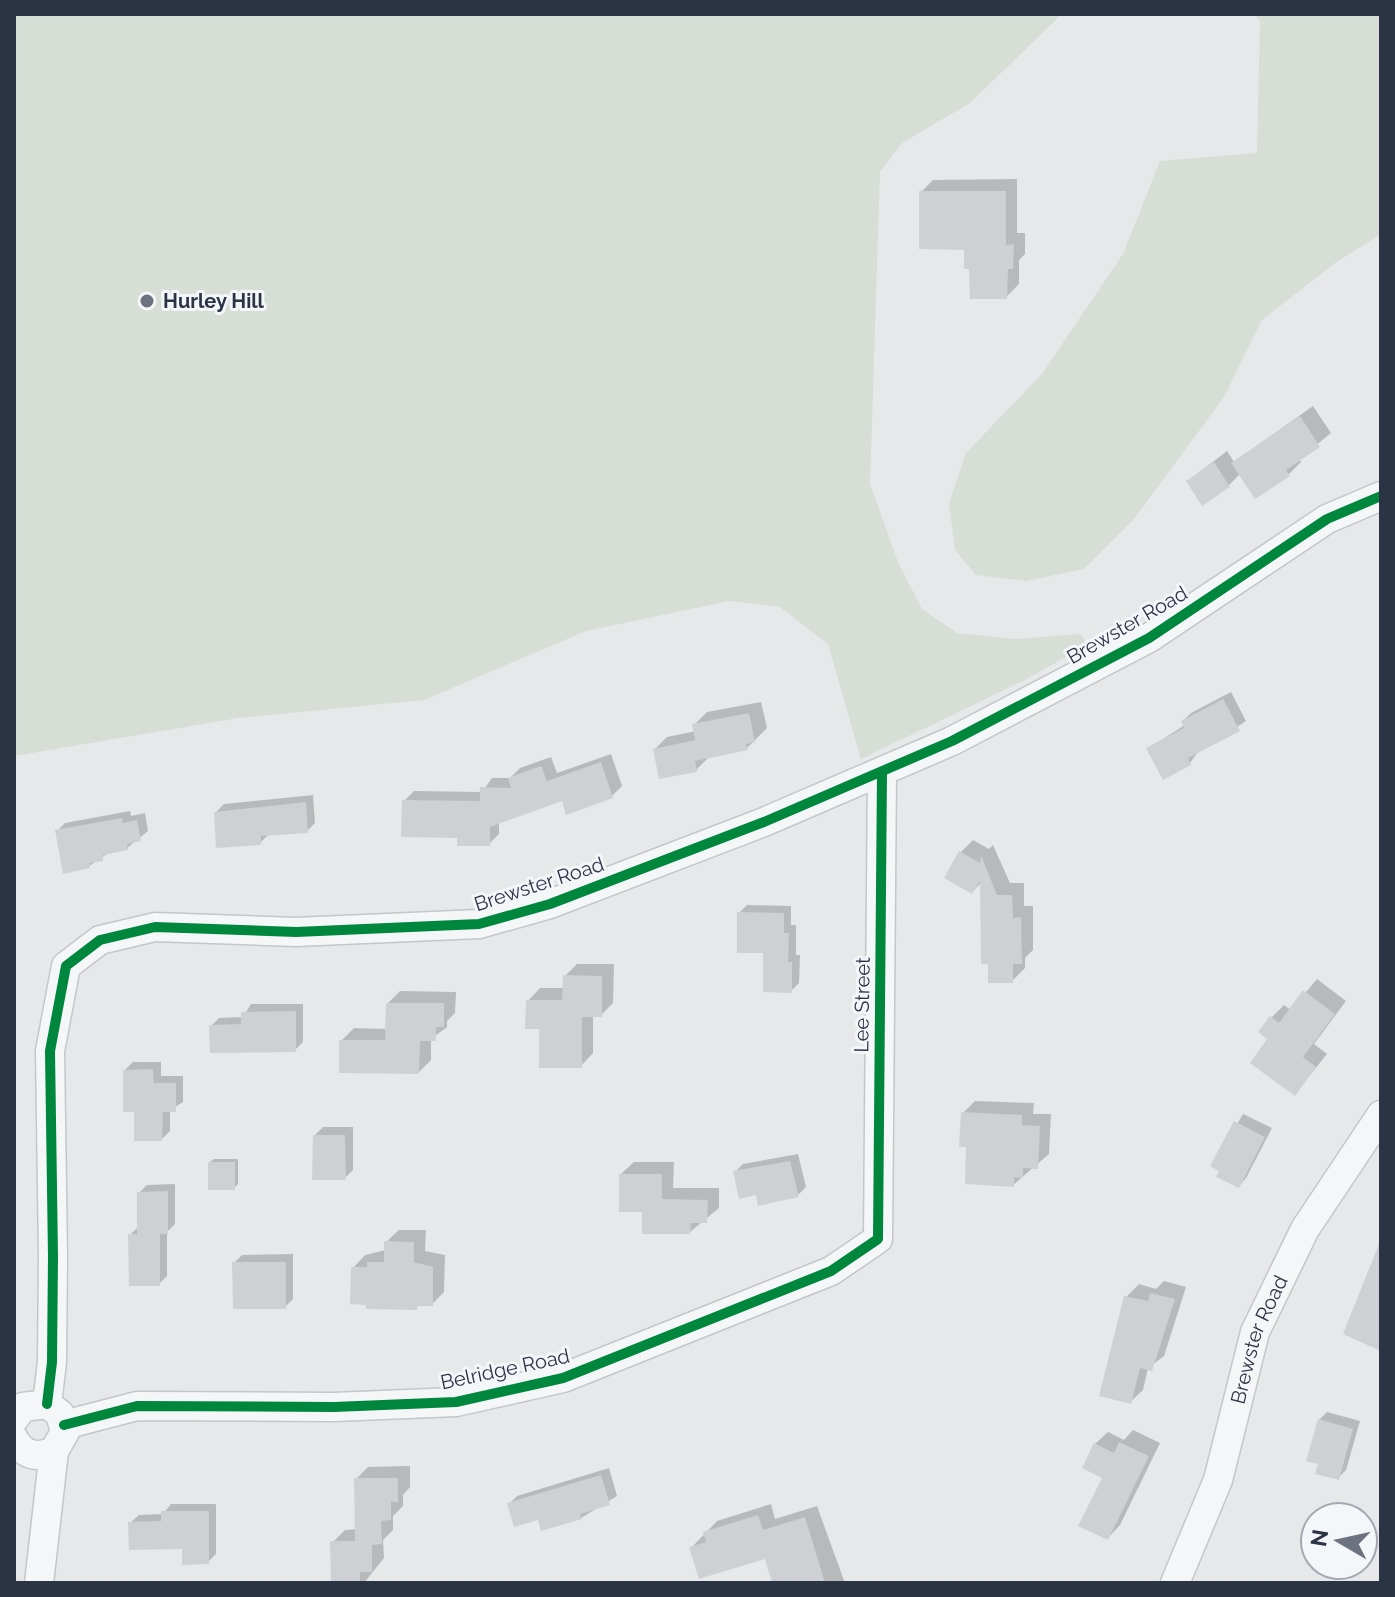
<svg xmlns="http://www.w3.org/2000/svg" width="1395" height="1597" font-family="Raleway,sans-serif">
  <rect width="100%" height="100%" fill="#e6e8ea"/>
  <g fill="#d6ded6">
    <path d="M 14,14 L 1062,14 L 970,103 L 902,143 L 880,172 L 870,484 L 898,562 L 922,609 L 957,633 L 1015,639 L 1081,634 L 1087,645 L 1025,680 L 861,759 L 828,644 L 780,607 L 729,601 L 586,631 L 424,700 L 238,718 L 14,756 Z"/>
    <path d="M 1254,14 L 1381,14 L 1381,234 L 1335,263 L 1262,320 L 1224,397 L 1134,519 L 1084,569 L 1026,581 L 976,575 L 955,550 L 949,503 L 966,453 L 1042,374 L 1123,254 L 1160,161 L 1257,153 L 1260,21 Z"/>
  </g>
  <g fill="#0003">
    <path d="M 1017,179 L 1017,233 L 1025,233 L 1025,254 L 1019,260 L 1019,284 L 1006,297 L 971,267 L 966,248 L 921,192 L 933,180 Z"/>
    <path d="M 1313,406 L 1331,433 L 1299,459 L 1301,462 L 1289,474 L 1255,496 L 1240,474 L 1229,485 L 1188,481 L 1227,451 L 1234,462 Z"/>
    <path d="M 1231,692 L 1246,721 L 1197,753 L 1190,763 L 1149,748 L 1185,725 L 1183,721 L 1191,713 Z"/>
    <path d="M 761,702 L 767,728 L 747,748 L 709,757 L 696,770 L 655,749 L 667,737 L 696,731 L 694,725 L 707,712 Z"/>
    <path d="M 611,754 L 622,786 L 612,796 L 563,799 L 499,822 L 499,834 L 489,844 L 459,836 L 404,801 L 414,791 L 482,792 L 492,778 L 510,778 L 520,768 L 551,757 L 557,773 Z"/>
    <path d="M 313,795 L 315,823 L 307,831 L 269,834 L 260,843 L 216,812 L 224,804 Z"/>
    <path d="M 130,811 L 131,816 L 145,813 L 148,831 L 127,848 L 110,852 L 89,866 L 57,831 L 65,823 Z"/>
    <path d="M 973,840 L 989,849 L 993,845 L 1010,883 L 1024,883 L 1024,906 L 1033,906 L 1033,950 L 1025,958 L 1025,968 L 1012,981 L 982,882 L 972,892 L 947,877 L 961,852 Z"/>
    <path d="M 747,905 L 791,906 L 791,925 L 796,925 L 796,955 L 800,955 L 799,983 L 791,991 L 739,913 Z"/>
    <path d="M 577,964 L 614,964 L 613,1003 L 601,1015 L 593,1015 L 593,1053 L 581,1066 L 541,1027 L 528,1001 L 540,988 L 564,988 L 565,976 Z"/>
    <path d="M 1317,979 L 1346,1001 L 1314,1044 L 1327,1054 L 1295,1094 L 1270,1039 L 1271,1018 L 1284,1005 L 1291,1010 Z"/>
    <path d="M 400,991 L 456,992 L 455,1013 L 447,1021 L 447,1027 L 431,1039 L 431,1060 L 419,1072 L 341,1041 L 354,1028 L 388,1029 L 388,1003 Z"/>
    <path d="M 251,1004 L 303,1004 L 303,1042 L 295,1050 L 211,1026 L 219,1018 L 243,1017 Z"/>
    <path d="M 133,1062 L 161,1062 L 161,1076 L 183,1076 L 183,1102 L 170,1110 L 170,1131 L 162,1139 L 136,1110 L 125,1070 Z"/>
    <path d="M 975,1101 L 1034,1103 L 1033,1114 L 1051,1114 L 1049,1154 L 1013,1185 L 968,1145 L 963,1113 Z"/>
    <path d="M 1243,1114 L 1272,1128 L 1246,1178 L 1239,1186 L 1213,1166 Z"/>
    <path d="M 323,1127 L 353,1127 L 353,1170 L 345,1178 L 315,1135 Z"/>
    <path d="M 798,1154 L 806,1187 L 798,1195 L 757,1193 L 735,1172 L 743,1164 Z"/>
    <path d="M 214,1159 L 238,1159 L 238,1184 L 234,1188 L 210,1162 Z"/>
    <path d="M 634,1162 L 674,1162 L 673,1188 L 719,1188 L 719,1208 L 690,1232 L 644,1210 L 621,1174 Z"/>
    <path d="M 175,1184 L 175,1224 L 167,1232 L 167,1276 L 159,1284 L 130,1235 L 139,1226 L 139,1193 L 147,1185 Z"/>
    <path d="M 399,1230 L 426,1230 L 425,1251 L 445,1255 L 444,1292 L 432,1304 L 420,1304 L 416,1308 L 353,1268 L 365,1255 L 386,1250 L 386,1242 Z"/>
    <path d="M 293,1254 L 293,1299 L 285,1307 L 234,1263 L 242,1255 Z"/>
    <path d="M 1164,1281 L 1186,1287 L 1164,1356 L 1148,1368 L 1143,1390 L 1130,1402 L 1126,1297 L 1139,1284 L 1156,1289 Z"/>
    <path d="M 1327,1412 L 1360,1421 L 1346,1470 L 1338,1478 L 1321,1463 L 1319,1420 Z"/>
    <path d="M 1133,1430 L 1160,1443 L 1120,1525 L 1108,1538 L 1105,1477 L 1095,1444 L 1108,1432 L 1124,1440 Z"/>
    <path d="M 410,1466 L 410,1487 L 403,1495 L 403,1506 L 393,1516 L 393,1530 L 383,1540 L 384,1558 L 364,1583 L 333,1583 L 333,1542 L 345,1530 L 357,1529 L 356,1479 L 368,1467 Z"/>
    <path d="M 609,1468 L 617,1496 L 581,1518 L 539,1518 L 509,1504 L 517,1496 Z"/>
    <path d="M 171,1504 L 216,1504 L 216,1554 L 208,1562 L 130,1523 L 139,1515 L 163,1514 Z"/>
    <path d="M 771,1504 L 775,1519 L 817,1506 L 845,1583 L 774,1583 L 766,1556 L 691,1548 L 717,1521 Z"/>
  </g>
  <g fill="#ced0d3">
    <path d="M 919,191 L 1006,191 L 1006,245 L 1014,244 L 1013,269 L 1008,269 L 1007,299 L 970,299 L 969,269 L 964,269 L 964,250 L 919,249 Z"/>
    <path d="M 1300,416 L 1320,447 L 1286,470 L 1290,476 L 1255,499 L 1231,463 Z"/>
    <path d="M 1214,462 L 1230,487 L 1202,506 L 1186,481 Z"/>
    <path d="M 1223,699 L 1240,731 L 1188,758 L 1191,765 L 1163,780 L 1146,748 L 1184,728 L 1181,721 Z"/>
    <path d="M 749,713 L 755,742 L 746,744 L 748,750 L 695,761 L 697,772 L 659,779 L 653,749 L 695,740 L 692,724 Z"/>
    <path d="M 601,762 L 613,798 L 566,815 L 562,801 L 490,827 L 490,846 L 457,846 L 457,838 L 401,837 L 402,800 L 480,801 L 480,787 L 511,788 L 508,778 L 541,766 L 547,781 Z"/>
    <path d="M 306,802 L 308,833 L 261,836 L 261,845 L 216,848 L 214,812 Z"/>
    <path d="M 122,818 L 123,823 L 137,820 L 141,841 L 127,844 L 128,850 L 103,855 L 103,861 L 89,863 L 90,868 L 63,874 L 55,830 Z"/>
    <path d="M 959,851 L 980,863 L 981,855 L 997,895 L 1012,895 L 1013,918 L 1021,917 L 1022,964 L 1013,964 L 1013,983 L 988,983 L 988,964 L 981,964 L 980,881 L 972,894 L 944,878 Z"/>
    <path d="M 737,912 L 784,913 L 784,933 L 789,933 L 788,962 L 792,962 L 792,993 L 763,992 L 763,953 L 737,953 Z"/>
    <path d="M 563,975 L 602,976 L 602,1017 L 582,1017 L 582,1068 L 539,1068 L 539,1029 L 525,1029 L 526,1000 L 562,1000 Z"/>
    <path d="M 1303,990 L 1335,1014 L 1303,1057 L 1316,1067 L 1295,1096 L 1250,1063 L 1267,1039 L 1258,1032 L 1270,1016 L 1279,1023 Z"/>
    <path d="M 386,1003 L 444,1003 L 444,1027 L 436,1027 L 436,1041 L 420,1041 L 419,1074 L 339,1073 L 339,1040 L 385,1040 Z"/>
    <path d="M 296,1011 L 296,1052 L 210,1053 L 209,1025 L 241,1024 L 241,1012 Z"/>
    <path d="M 153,1069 L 154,1083 L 176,1083 L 176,1112 L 163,1112 L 162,1141 L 134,1141 L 134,1112 L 123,1112 L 123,1070 Z"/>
    <path d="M 961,1112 L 1022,1115 L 1022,1125 L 1040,1126 L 1038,1169 L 1023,1168 L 1023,1178 L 1014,1177 L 1014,1187 L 965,1184 L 966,1147 L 959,1147 Z"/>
    <path d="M 1234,1121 L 1265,1137 L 1239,1188 L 1216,1177 L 1219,1171 L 1210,1166 Z"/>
    <path d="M 313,1135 L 345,1135 L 346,1180 L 312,1180 Z"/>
    <path d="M 790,1161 L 799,1197 L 758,1206 L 756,1195 L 739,1199 L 733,1171 Z"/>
    <rect x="208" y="1162" width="27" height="28"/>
    <path d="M 619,1174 L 662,1174 L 662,1199 L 708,1200 L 707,1223 L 691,1223 L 690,1234 L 642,1234 L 642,1212 L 619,1212 Z"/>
    <path d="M 168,1191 L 168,1234 L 160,1234 L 160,1286 L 129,1286 L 128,1234 L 137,1234 L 137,1192 Z"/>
    <path d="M 1381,1239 L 1381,1351 L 1343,1334 Z"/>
    <path d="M 384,1241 L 414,1242 L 414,1262 L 433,1267 L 433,1306 L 417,1306 L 417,1310 L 366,1309 L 366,1305 L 350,1304 L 351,1267 L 367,1267 L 367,1262 L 384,1262 Z"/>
    <path d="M 232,1262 L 286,1262 L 286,1309 L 233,1309 Z"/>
    <path d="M 1150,1293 L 1175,1299 L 1152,1371 L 1140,1368 L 1131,1404 L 1099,1396 L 1124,1296 L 1148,1301 Z"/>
    <path d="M 1318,1419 L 1353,1429 L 1339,1480 L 1315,1474 L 1318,1464 L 1306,1461 Z"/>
    <path d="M 1119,1442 L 1149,1456 L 1108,1540 L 1078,1526 L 1102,1478 L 1082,1468 L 1094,1443 L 1114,1453 Z"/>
    <path d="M 601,1475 L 610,1505 L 580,1514 L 582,1519 L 541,1531 L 538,1520 L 514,1527 L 507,1503 Z"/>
    <path d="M 354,1478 L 398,1478 L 398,1502 L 391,1502 L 391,1520 L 381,1521 L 382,1544 L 372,1545 L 372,1572 L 360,1572 L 360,1583 L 331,1583 L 330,1541 L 355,1541 Z"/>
    <path d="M 161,1511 L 209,1511 L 209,1564 L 182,1565 L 182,1549 L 129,1550 L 128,1522 L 161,1521 Z"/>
    <path d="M 758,1515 L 763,1530 L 805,1517 L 825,1583 L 772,1583 L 765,1559 L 699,1579 L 689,1547 L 706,1542 L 703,1532 Z"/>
  </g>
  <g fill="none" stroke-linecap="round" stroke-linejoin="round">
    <defs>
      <g id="street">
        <path d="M 47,1404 L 52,1362 L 53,1257 L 50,1051 L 66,966 L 100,940 L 155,927 L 296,932 L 479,924 L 550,904 L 764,822 L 952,741 L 1149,638 L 1327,519 L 1381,496"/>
        <path d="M 14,1419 L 23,1407 L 47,1404 L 60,1414 L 65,1432 L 54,1451 C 37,1459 23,1455 14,1439"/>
        <path d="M 64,1425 L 137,1406 L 334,1407 L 456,1402 L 563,1378 L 831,1271 L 878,1239 L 882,772"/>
        <path d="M 39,1583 L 54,1451"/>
        <path id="s1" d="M 1175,1583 L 1218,1480 L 1255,1332 L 1305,1229 L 1381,1115"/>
      </g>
    </defs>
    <use href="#street" stroke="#c4c6c8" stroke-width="31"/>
    <use href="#street" stroke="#f5f6f7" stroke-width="28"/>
    <defs>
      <g id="cycleway">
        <path d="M 47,1404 L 52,1362 L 53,1257 L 50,1051 L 66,966 L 100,940 L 155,927 L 296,932 L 479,924 L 550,904 L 764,822 L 952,741 L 1149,638 L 1327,519 L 1381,496"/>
        <path d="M 64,1425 L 137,1406 L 334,1407 L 456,1402 L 563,1378 L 831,1271 L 878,1239 L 882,772"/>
      </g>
    </defs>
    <use href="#cycleway" stroke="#f4f6f9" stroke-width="15"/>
    <use href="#cycleway" stroke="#00873e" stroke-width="10"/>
  </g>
  <circle fill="#6c737f" stroke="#f4f6f9" stroke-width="3" cx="147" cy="301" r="8"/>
  <g text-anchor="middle" stroke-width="6" stroke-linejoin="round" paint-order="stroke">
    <g font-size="20" font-weight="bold" fill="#2b3445" stroke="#f4f6f9" text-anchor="start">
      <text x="163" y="308">Hurley Hill</text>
    </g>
    <g font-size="20" fill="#2b3445" stroke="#f4f6f9">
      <text transform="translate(1127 625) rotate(-30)" y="7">Brewster Road</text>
      <text transform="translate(539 884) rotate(-18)" y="7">Brewster Road</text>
      <text transform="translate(862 1005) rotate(-89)" y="7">Lee Street</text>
      <text dy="7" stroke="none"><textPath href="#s1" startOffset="258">Brewster Road</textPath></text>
      <text transform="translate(505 1369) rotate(-12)" y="7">Belridge Road</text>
    </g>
  </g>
  <rect width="1395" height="1597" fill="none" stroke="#2b3445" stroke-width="32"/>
  <g transform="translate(1339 1541) rotate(279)"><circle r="38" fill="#f4f6f9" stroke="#a4a8b1" stroke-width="2"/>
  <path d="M0-6L14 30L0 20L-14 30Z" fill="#6c737f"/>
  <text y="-12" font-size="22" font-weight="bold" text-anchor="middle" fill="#2b3445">N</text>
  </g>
</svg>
